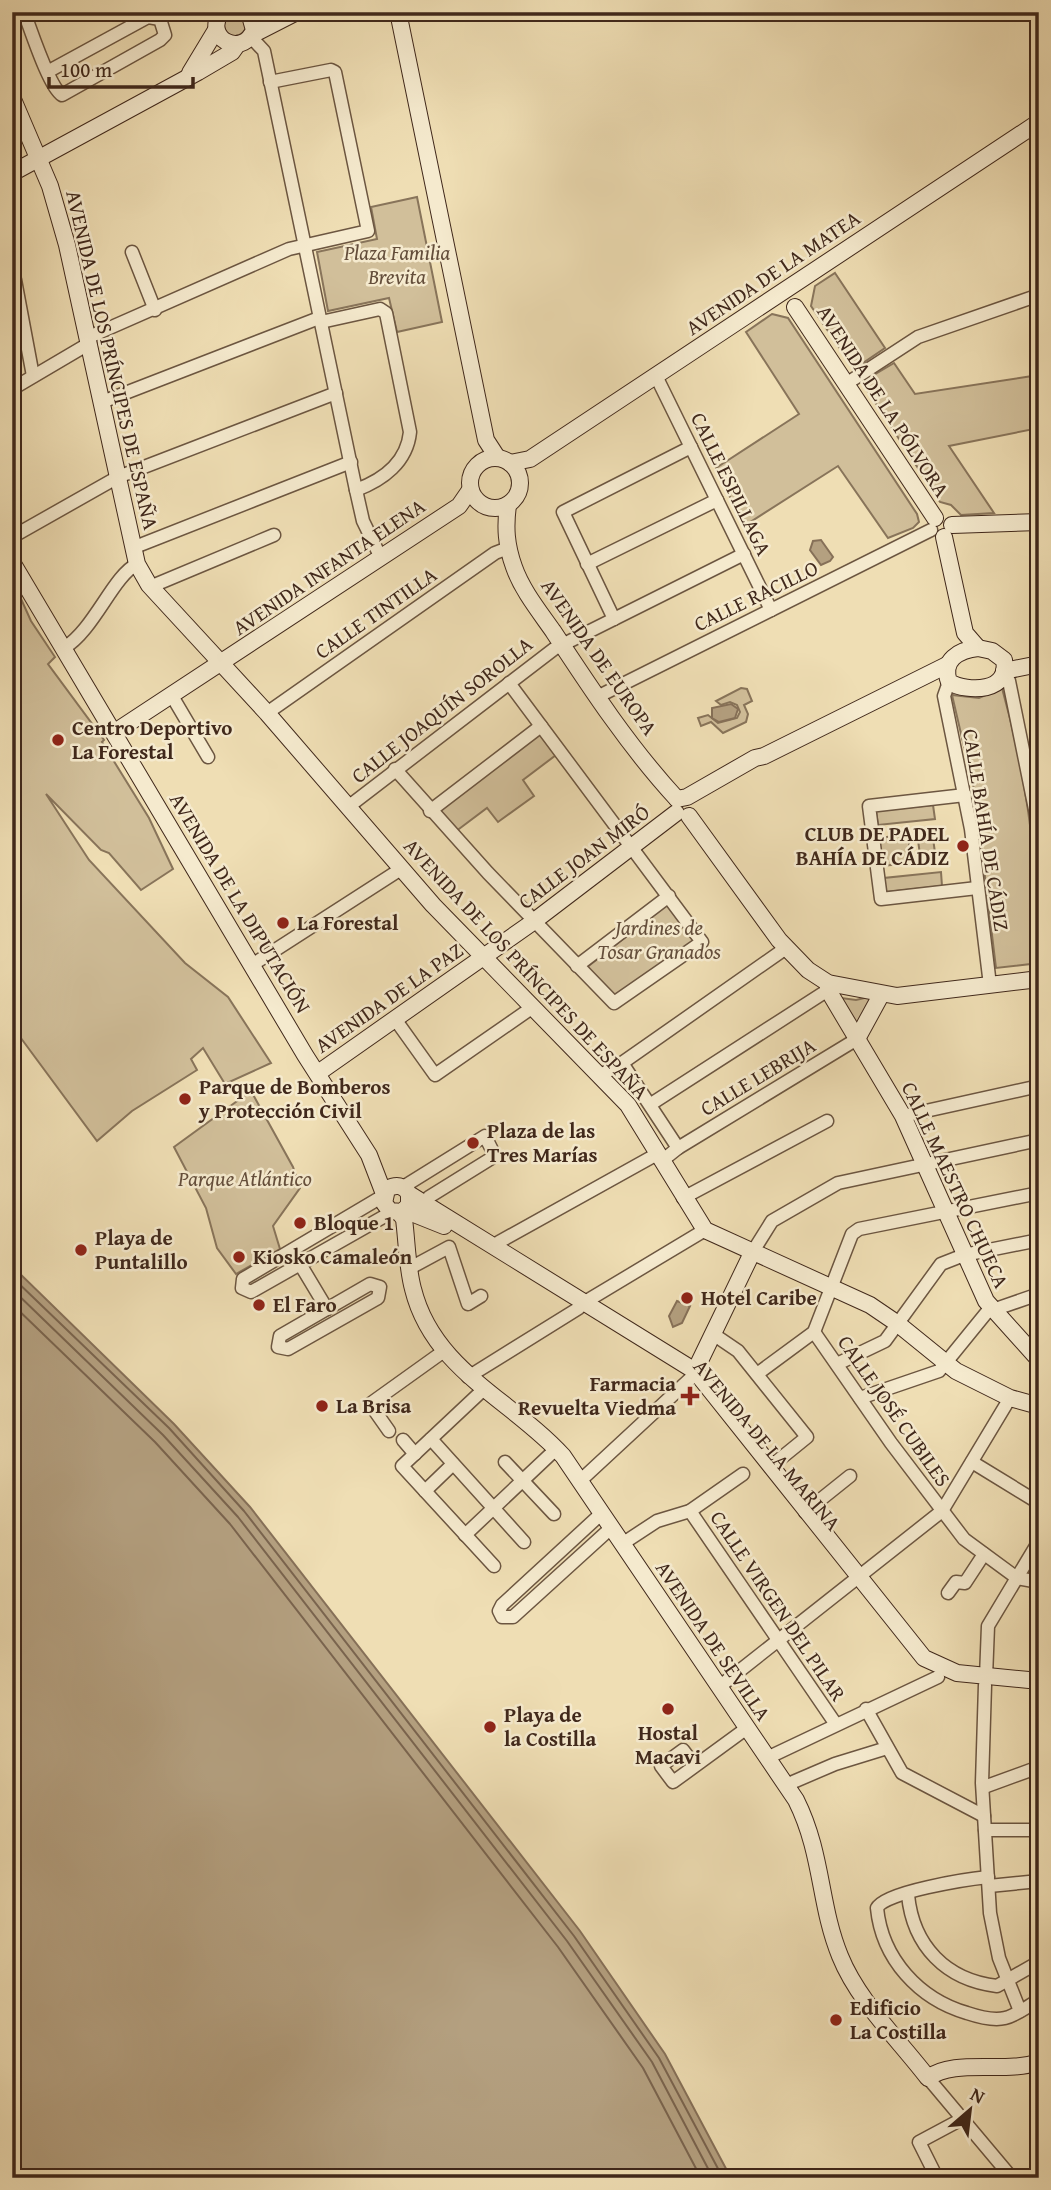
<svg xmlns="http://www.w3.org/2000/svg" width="1051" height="2190" font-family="'Gentium Book Plus',serif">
  <rect width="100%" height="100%" fill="#efdeb4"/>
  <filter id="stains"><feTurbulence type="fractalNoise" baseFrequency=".00286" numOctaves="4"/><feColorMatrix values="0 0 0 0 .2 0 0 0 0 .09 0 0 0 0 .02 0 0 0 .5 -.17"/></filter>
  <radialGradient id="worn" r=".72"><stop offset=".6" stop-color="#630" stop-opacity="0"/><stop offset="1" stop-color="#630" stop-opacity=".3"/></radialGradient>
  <g fill="#d1bf9a" stroke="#88745a" stroke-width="2">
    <circle cx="235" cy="25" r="11"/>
    <path d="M 417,197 L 442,322 L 397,332 L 389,298 L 328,311 L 317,252 L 377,239 L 371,207 Z"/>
    <path d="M 835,273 L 885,348 L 854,369 L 811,306 L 815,286 Z"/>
    <path d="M 772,314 L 788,318 L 917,514 L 919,522 L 913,528 L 888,538 L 838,466 L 744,526 L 716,468 L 799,414 L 746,332 Z"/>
    <path d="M 894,363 L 915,394 L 1039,375 L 1039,428 L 949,446 L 994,513 L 961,515 L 951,505 L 940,502 L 862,382 Z"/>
    <path d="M 17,590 L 31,621 L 55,657 L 48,664 L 104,740 L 102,742 L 149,818 L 173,869 L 141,890 L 109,853 L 101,850 L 46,794 L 89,860 L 185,963 L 228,997 L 271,1063 L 225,1084 L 203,1048 L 191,1059 L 197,1070 L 132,1111 L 97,1141 L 12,1026 L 12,592 Z"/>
    <path d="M 741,688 L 747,689 L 752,701 L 744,705 L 748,714 L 746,722 L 723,733 L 711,722 L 701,726 L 698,718 L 708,715 L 718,723 L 737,718 L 740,712 L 737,705 L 730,702 L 721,705 L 716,701 Z"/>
    <path d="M 1002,688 C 1027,777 1039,871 1039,963 L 996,968 L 975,794 L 952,695 L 979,698 Z"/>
    <path d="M 540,733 L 556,755 L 523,780 L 534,796 L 498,822 L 487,808 L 455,832 L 437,812 Z"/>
    <path d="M 933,805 L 935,819 L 878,825 L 876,811 Z"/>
    <path d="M 932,831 L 936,860 L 921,862 L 917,833 Z"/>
    <path d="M 908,834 L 911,863 L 882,866 L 879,838 Z"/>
    <path d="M 941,872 L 942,886 L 886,892 L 884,878 Z"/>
    <path d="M 669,903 L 697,941 L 615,997 L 586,968 Z"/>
    <path d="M 873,996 L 856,1032 L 834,997 L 856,1000 Z"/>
    <path d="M 251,1091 L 293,1167 L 300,1188 L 273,1226 L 280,1249 L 236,1274 L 217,1248 L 206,1208 L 174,1147 Z"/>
  </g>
  <g fill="#b4a080" stroke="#867058" stroke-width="2">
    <path d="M 821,540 L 833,557 L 830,561 L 821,565 L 810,550 L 813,541 Z"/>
    <path d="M 731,704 L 738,709 L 735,718 L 719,722 L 712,718 L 712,708 Z"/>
    <path d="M 12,1266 L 174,1424 L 250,1507 L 580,1931 L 665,2054 L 731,2178 L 12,2178 Z"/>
    <path d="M 677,1301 L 690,1306 L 682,1323 L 673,1327 L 669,1316 Z"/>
  </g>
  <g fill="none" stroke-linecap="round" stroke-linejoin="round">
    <g stroke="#7a644e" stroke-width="2">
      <path d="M 12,1277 L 169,1428 L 244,1511 L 574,1936 L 659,2058 L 723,2178"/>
      <path d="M 12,1289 L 163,1435 L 238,1517 L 567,1941 L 652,2062 L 713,2178"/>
      <path d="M 12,1304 L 155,1442 L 230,1524 L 558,1947 L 643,2068 L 701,2178"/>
    </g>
    <defs>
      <g id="street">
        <path d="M 24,12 C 31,30 49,87 62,95 L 160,40 L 165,35 L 160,19 L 148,17 L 49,71"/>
        <path d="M 251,37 L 264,51 L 356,490 L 363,521 L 381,558"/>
        <path d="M 132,252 L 155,310"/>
        <path d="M 12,282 L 15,280 L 33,376"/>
        <path d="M 321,322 L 380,309 L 386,313 L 410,432 C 407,462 383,480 356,490"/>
        <path d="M 89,337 L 289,249 L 368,231 L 335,72 L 331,70 L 270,82"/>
        <path d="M 656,376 L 771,610"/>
        <path d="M 846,384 L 918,337 L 1039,295"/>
        <path d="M 12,389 L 90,343"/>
        <path d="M 102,402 L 319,318"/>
        <path d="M 12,537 L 118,477 L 336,393"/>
        <path d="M 135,547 L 351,462"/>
        <path d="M 587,564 L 717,500"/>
        <path d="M 157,584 L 274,535"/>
        <path d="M 614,619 L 563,512 L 691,447"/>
        <path d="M 64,648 C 94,630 113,576 137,564"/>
        <path d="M 1003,674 L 1009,681 L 1039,829"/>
        <path d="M 949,682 L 944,696 L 971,829 L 990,985"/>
        <path d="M 172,696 L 208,757"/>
        <path d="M 597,697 L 931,530"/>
        <path d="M 267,713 L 495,553 L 508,548"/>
        <path d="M 395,769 L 488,873 L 614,1003 L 702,942 L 509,683"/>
        <path d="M 965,795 L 869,806 L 881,899 L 977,888"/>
        <path d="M 348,807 L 554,649 L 744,554"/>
        <path d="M 430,811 L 541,726"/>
        <path d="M 252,965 L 401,869"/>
        <path d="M 577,966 L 669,896"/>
        <path d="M 395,1019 L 435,1075 L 533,1007"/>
        <path d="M 622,1063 L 786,948"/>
        <path d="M 601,1075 L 622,1063 L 678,1148 L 663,1160"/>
        <path d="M 651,1104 L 828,990"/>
        <path d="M 903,1116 L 1039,1086"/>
        <path d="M 678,1148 L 857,1039"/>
        <path d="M 403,1187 L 485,1136 L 495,1156 L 429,1197 L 425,1203"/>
        <path d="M 383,1196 L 243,1279 L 242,1288 L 251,1292 L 392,1212"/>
        <path d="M 683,1198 L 827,1121"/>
        <path d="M 496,1248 L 499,1242 L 659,1153"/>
        <path d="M 752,1253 L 772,1221 L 838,1183 L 1039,1140"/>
        <path d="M 297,1259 L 327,1309"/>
        <path d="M 410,1268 L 449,1247 L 468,1304 L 481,1296"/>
        <path d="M 370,1284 L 380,1287 L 378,1298 L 288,1349 L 278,1347 L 280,1336 Z"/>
        <path d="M 585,1302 L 705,1230"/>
        <path d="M 814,1332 L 891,1443 L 964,1539 L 1017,1578 L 1039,1582"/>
        <path d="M 713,1334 L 738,1351 L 807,1437 L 770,1467"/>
        <path d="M 837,1364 L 885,1341 L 941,1264 L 964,1255 L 1039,1240"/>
        <path d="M 757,1374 L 814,1332 L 852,1234 L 859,1229 L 1039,1193"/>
        <path d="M 468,1377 L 579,1308"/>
        <path d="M 484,1389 L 402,1466 L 494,1566"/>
        <path d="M 860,1398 L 939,1371 L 987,1312 L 1039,1294"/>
        <path d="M 389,1431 L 370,1404 L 444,1351"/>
        <path d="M 431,1439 L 524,1542"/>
        <path d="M 403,1440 L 415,1454"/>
        <path d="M 505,1462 L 554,1514"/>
        <path d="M 972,1462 L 1039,1503"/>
        <path d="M 581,1480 L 690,1379 L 695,1371"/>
        <path d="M 425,1491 L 453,1464"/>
        <path d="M 690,1511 L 835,1723"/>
        <path d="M 805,1512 L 850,1476"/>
        <path d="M 602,1513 L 502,1605 L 499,1611 L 502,1617 L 513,1617 L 611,1528"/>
        <path d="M 465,1535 L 556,1449"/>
        <path d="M 622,1544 L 657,1521 L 690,1511 L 743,1474"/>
        <path d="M 948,1593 L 956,1582 L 965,1583 L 984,1554"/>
        <path d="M 986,1677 L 988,1626 L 1039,1541"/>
        <path d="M 985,1685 L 982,1783 L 990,1913 L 999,1958 L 1020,2011"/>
        <path d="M 719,1687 L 942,1511 L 1010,1398"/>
        <path d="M 866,1709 L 902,1773 L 984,1816"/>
        <path d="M 767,1758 L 938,1677"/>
        <path d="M 695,1766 L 683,1750 L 661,1766 L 673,1782 L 747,1728"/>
        <path d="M 786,1785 L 835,1764 L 887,1748"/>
        <path d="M 984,1787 L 1039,1767"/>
        <path d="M 985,1830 L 1039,1830"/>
        <path d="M 988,1877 C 968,1879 884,1892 877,1908 C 882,1959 919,1999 967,2013 C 979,2017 993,2021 1005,2018 C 1017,2015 1028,2006 1039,2000"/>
        <path d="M 989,1886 L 1039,1881"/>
        <path d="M 908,1895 C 913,1946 946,1980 997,1986 L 1039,1962"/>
        <path d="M 928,2078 L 1012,2178"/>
        <path d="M 937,2178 L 919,2142 L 962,2119"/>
      </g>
      <g id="secondary">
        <path d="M 221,12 C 203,38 242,59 254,30 L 249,12"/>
        <path d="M 398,12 L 486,440 L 497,457"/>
        <path d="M 252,35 L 297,12"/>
        <path d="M 190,73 L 216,30"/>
        <path d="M 12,97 L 50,186 L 67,245 L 137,564 L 149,585 L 267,713 L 433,905 L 628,1105 L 705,1230 L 870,1305 L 898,1324 L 956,1371 L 1010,1398 L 1039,1406"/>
        <path d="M 12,173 L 198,72 L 232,52 L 237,45"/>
        <path d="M 795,307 L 935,518"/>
        <circle cx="495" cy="483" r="25"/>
        <path d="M 510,463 L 530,459 L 1039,122"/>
        <path d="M 508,505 C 505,527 506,545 514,567 C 522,590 539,611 553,631 C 591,689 630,748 677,799"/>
        <path d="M 952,525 L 1039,522"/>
        <path d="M 944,537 L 965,633 L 978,648"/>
        <path d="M 12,562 L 305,1055 L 369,1155 L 384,1194"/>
        <path d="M 978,648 L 992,651 L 1004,660 C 1011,692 968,693 949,682 C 941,660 959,650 978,648 Z"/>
        <path d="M 1004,671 L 1039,664"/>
        <path d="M 115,732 L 459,506 L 470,490"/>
        <path d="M 677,799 L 687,797 L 755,758 L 764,756 L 947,665"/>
        <path d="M 689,816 L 779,940 L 808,970 L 828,983 L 897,996 L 1039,979"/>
        <path d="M 828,983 L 828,990 L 903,1116 L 986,1301 L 1039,1360"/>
        <path d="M 857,1039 L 881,995"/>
        <path d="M 318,1073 L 533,922 L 676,813"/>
        <path d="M 409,1194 L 409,1205 L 402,1212 L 390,1211 L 384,1203 L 387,1189 C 396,1184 404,1185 409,1194 L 695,1371 L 924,1658 L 957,1673 L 1039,1681"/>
        <path d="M 404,1210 L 444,1226"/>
        <path d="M 399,1212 L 404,1219 C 407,1242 407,1267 413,1289 C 433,1370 512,1400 563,1456 L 796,1800 C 823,1854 819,1905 840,1956 C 858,2001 899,2040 928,2078 C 954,2058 1005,2074 1039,2062"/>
        <path d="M 695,1371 L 752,1253"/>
      </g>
    </defs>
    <use href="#street" stroke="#6c5641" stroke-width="15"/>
    <use href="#secondary" stroke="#40281b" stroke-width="18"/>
    <use href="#street" stroke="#f5eace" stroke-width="12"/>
    <use href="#secondary" stroke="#f5eace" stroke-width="16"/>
  </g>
  <g fill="#8f2418" stroke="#f5eace" stroke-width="2.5">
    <circle cx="58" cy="740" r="7"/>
    <circle cx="963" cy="846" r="7"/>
    <circle cx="283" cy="923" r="7"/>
    <circle cx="185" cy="1099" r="7"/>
    <circle cx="473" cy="1143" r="7"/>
    <circle cx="300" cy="1223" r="7"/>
    <circle cx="81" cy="1250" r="7"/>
    <circle cx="239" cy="1257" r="7"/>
    <circle cx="687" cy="1298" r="7"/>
    <circle cx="259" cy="1305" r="7"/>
    <path d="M686.5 1385.5h7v7h7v7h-7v7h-7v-7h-7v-7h7z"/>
    <circle cx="322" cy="1406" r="7"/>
    <circle cx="668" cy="1709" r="7"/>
    <circle cx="490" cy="1727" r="7"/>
    <circle cx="836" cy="2020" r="7"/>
  </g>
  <g text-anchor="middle" stroke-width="5" stroke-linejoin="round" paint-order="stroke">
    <g font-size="21" font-style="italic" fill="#644e3b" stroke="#f5eace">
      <text x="397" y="260">Plaza Familia<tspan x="397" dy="24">Brevita</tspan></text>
      <text x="659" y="935">Jardines de<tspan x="659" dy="24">Tosar Granados</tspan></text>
      <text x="245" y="1186">Parque Atlántico</text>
    </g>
    <g font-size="21" fill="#40281b" stroke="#f5eace">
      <text transform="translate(773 273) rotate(-34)" y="7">AVENIDA DE LA MATEA</text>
      <text transform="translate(112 360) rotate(77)" y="7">AVENIDA DE LOS PRÍNCIPES DE ESPAÑA</text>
      <text transform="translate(883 401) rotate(57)" y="7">AVENIDA DE LA PÓLVORA</text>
      <text transform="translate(731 484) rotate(64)" y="7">CALLE ESPILLAGA</text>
      <text transform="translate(329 567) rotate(-34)" y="7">AVENIDA INFANTA ELENA</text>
      <text transform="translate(756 596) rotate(-26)" y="7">CALLE RACILLO</text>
      <text transform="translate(376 613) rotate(-35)" y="7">CALLE TINTILLA</text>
      <text transform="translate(599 657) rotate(55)" y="7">AVENIDA DE EUROPA</text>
      <text transform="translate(442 710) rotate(-38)" y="7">CALLE JOAQUÍN SOROLLA</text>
      <text transform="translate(986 830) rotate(81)" y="7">CALLE BAHÍA DE CÁDIZ</text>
      <text transform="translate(584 857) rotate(-37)" y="7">CALLE JOAN MIRÓ</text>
      <text transform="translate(240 903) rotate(59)" y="7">AVENIDA DE LA DIPUTACIÓN</text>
      <text transform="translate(526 969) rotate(47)" y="7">AVENIDA DE LOS PRÍNCIPES DE ESPAÑA</text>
      <text transform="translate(389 998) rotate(-35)" y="7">AVENIDA DE LA PAZ</text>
      <text transform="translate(758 1077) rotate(-31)" y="7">CALLE LEBRIJA</text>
      <text transform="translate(955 1185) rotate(65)" y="7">CALLE MAESTRO CHUECA</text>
      <text transform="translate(894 1411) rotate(55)" y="7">CALLE JOSÉ CUBILES</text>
      <text transform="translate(767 1445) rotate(50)" y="7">AVENIDA DE LA MARINA</text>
      <text transform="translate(778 1606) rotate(56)" y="7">CALLE VIRGEN DEL PILAR</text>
      <text transform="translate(713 1641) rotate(56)" y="7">AVENIDA DE SEVILLA</text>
    </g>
    <g font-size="21" font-weight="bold" fill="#40281b" stroke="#f5eace" text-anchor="start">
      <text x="72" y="735">Centro Deportivo<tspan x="72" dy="24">La Forestal</tspan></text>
      <text x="949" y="841" text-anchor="end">CLUB DE PADEL<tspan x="949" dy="24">BAHÍA DE CÁDIZ</tspan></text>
      <text x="297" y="930">La Forestal</text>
      <text x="199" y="1094">Parque de Bomberos<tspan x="199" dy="24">y Protección Civil</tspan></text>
      <text x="487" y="1138">Plaza de las<tspan x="487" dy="24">Tres Marías</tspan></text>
      <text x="314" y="1230">Bloque 1</text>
      <text x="95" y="1245">Playa de<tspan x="95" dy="24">Puntalillo</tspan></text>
      <text x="253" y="1264">Kiosko Camaleón</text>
      <text x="701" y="1305">Hotel Caribe</text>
      <text x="273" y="1312">El Faro</text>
      <text x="676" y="1391" text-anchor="end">Farmacia<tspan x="676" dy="24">Revuelta Viedma</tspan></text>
      <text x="336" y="1413">La Brisa</text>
      <text x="504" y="1722">Playa de<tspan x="504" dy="24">la Costilla</tspan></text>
      <text x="668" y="1740" text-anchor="middle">Hostal<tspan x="668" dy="24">Macavi</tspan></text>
      <text x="850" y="2015">Edificio<tspan x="850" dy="24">La Costilla</tspan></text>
    </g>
  </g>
  <rect width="1051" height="2190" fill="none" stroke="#efdeb4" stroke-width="42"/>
  <rect x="14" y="14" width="1023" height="2162" fill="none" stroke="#40281b" stroke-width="3.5"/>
  <rect x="21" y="21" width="1009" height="2148" fill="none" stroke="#40281b" stroke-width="2"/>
  <g transform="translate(970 2110) rotate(28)" stroke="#f5eace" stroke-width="5" paint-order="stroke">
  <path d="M0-5L12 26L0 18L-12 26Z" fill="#40281b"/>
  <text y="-10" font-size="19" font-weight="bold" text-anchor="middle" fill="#40281b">N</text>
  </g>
  <path d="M49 77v10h144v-10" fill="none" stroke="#40281b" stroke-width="3.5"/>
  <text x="60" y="77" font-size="21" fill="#40281b" stroke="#f5eace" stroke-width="5" paint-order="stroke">100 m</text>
  <rect width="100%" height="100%" filter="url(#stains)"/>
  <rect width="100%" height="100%" fill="url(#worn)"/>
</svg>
